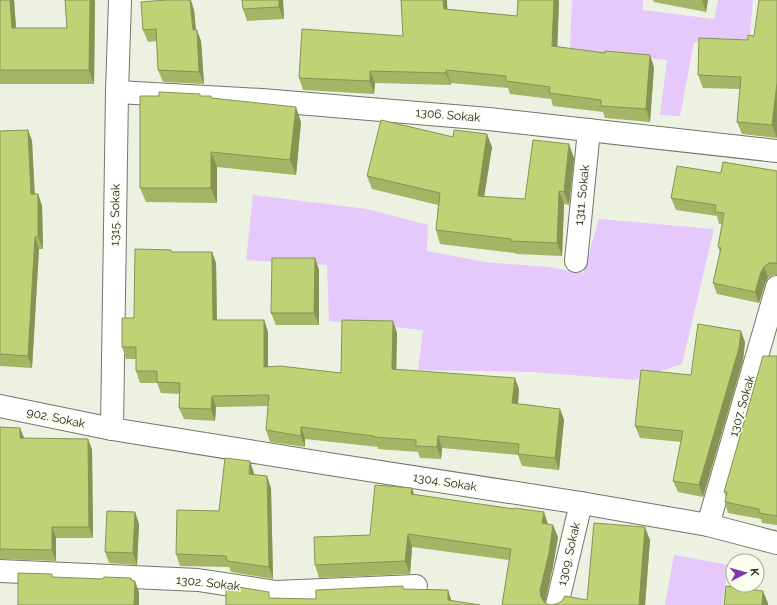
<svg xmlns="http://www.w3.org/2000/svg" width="777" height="605" font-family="Raleway,sans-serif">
  <rect width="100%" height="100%" fill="#edf1e1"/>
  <g fill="#e5c9fc">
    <path d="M 572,0 L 643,0 L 643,10 L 714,19 L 718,0 L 753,0 L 749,43 L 694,42 L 680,116 L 660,115 L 667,60 L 570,50 Z"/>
    <path d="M 253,195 L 367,209 L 428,225 L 427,251 L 485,262 L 548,267 L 583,273 L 599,219 L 714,229 L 682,364 L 634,380 L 533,372 L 418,370 L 423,330 L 329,321 L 327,265 L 246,260 Z"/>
    <path d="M 674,555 L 729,565 L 722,605 L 665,605 Z"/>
  </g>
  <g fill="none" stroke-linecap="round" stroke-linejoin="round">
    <defs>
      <g id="street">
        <path d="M 117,92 L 262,100 L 489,119 L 777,151"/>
        <path d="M 576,261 L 589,130"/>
        <path d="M 0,406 L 112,429 L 329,464 L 581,503 L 708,525 L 777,543"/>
        <path d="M 112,429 L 117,92 L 120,0"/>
        <path d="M 708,525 L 777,287"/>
        <path d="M 0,571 L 198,580 L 276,592 L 416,586"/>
        <path d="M 557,605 L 581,503"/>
      </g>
    </defs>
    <use href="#street" stroke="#737769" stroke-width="24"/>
    <use href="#street" stroke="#fff" stroke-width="22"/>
  </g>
  <g fill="#a4b565">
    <path d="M 0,0 L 14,0 L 16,28 L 67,28 L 65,0 L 95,0 L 94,84 L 0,84 Z"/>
    <path d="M 283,0 L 284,19 L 247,21 L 243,9 Z"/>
    <path d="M 518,0 L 559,0 L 557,47 L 654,67 L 650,122 L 605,118 L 603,112 L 553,106 L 551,99 L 510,94 L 508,88 L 451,83 L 451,85 L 375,83 L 374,94 L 303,90 L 299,78 L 403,36 L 448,9 L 517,16 Z"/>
    <path d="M 653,0 L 708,0 L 706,12 L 654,2 Z"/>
    <path d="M 777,0 L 777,138 L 742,134 L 737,122 L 740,89 L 703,88 L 698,75 L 754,36 Z"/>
    <path d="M 194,10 L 196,30 L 201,41 L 204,84 L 163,82 L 158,70 L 157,41 L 148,42 L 143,30 Z"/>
    <path d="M 159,96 L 200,96 L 212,98 L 301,122 L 296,175 L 217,167 L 217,203 L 146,202 L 140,188 Z"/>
    <path d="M 28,130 L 32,141 L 35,194 L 38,194 L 42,206 L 43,249 L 39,249 L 32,368 L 0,366 L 0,131 Z"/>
    <path d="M 453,137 L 492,147 L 484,197 L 525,199 L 574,158 L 569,205 L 564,204 L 562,256 L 516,254 L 515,253 L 440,244 L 436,230 L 438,205 L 372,189 L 367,176 Z"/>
    <path d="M 777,171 L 777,275 L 774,275 L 768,278 L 765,284 L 759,303 L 717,294 L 713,283 L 720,252 L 718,247 L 722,224 L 719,224 L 717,216 L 676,210 L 671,198 L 721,173 Z"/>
    <path d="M 172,252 L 212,252 L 216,263 L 217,320 L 264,320 L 268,332 L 268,367 L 341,373 L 393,321 L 397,333 L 396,370 L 519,389 L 518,404 L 560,409 L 564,420 L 559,470 L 522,466 L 518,455 L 442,448 L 441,459 L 420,458 L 418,452 L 378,449 L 378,447 L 305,439 L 305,447 L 270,442 L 266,430 L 268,406 L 216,407 L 215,421 L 184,419 L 179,408 L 180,394 L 161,393 L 157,383 L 140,383 L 136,371 L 136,359 L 126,359 L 122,347 L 134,318 Z"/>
    <path d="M 315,258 L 319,270 L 319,325 L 276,325 L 271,313 Z"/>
    <path d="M 745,342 L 743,360 L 703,497 L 678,492 L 673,481 L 681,442 L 640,438 L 635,426 L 691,375 Z"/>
    <path d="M 777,356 L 777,525 L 762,523 L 761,519 L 728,513 L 725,502 L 726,497 L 724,492 Z"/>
    <path d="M 0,427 L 20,428 L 24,438 L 92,449 L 93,538 L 56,538 L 56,561 L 0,559 Z"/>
    <path d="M 254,473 L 254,475 L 271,488 L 273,579 L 231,572 L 229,567 L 180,566 L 176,554 L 219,511 Z"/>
    <path d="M 412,488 L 414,494 L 548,524 L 558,537 L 553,566 L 545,602 L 549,605 L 556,604 L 587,600 L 650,540 L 645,605 L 502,605 L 509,560 L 412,547 L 410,574 L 319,578 L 315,565 L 370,535 Z"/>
    <path d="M 135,512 L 139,524 L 137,565 L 109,563 L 105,552 Z"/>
  </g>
  <g fill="#869353">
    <path d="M 10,0 L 14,0 L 17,42 L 12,28 Z"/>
    <path d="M 90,0 L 95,0 L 94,84 L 89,70 Z"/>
    <path d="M 190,0 L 191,0 L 194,10 L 197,42 L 193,30 Z"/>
    <path d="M 279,0 L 283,0 L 284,19 L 279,7 Z"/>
    <path d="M 443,0 L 447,0 L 448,21 L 444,9 Z"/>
    <path d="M 554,0 L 559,0 L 557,58 L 552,46 Z"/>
    <path d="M 702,0 L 708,0 L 706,12 Z"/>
    <path d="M 197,30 L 201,41 L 204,84 L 199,72 Z"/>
    <path d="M 650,55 L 654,67 L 650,122 L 646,109 Z"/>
    <path d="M 446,70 L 451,83 L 451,85 L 446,73 Z"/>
    <path d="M 370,71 L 375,83 L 374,94 L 370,81 Z"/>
    <path d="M 777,83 L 777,138 L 772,125 Z"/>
    <path d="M 296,107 L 301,122 L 296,175 L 290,160 Z"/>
    <path d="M 28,130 L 32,141 L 35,206 L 31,194 Z"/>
    <path d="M 487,134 L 492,147 L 482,210 L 478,196 Z"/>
    <path d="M 569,144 L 574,158 L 569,205 L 564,192 Z"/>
    <path d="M 211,152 L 217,167 L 217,203 L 211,188 Z"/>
    <path d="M 559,191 L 564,204 L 562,256 L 557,243 Z"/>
    <path d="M 38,194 L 42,206 L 43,249 L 38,237 Z"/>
    <path d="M 35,237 L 39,249 L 32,368 L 28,356 Z"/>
    <path d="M 212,252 L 216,263 L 217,332 L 213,320 Z"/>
    <path d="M 315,258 L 319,270 L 319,325 L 314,313 Z"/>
    <path d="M 764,267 L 768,278 L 765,284 L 759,303 L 755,292 L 761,272 Z"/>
    <path d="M 264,320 L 268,332 L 268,378 L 264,367 Z"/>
    <path d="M 393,321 L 397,333 L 396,381 L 392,369 Z"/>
    <path d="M 741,331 L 745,342 L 743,360 L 703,497 L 699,485 Z"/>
    <path d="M 515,378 L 519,389 L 517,415 L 512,403 Z"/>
    <path d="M 212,396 L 216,407 L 215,421 L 211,409 Z"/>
    <path d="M 560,409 L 564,420 L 559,470 L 555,458 Z"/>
    <path d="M 301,427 L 305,439 L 305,447 L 301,436 Z"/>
    <path d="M 20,428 L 24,438 L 20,438 Z"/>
    <path d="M 438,436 L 442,448 L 441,459 L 437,447 Z"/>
    <path d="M 88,439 L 92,449 L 93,538 L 89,527 Z"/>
    <path d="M 250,461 L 254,473 L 253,486 L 249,474 Z"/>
    <path d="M 267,476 L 271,488 L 273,579 L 269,567 Z"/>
    <path d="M 412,488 L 416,501 L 411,494 Z"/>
    <path d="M 135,512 L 139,524 L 137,565 L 133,553 Z"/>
    <path d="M 544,512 L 548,524 L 542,523 Z"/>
    <path d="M 553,525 L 558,537 L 553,566 L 545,603 L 541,597 L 540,590 Z"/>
    <path d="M 52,527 L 56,538 L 56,561 L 52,550 Z"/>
    <path d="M 645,527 L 650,540 L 645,605 L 639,605 Z"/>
    <path d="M 408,534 L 412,547 L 410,574 L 405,561 Z"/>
    <path d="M 131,578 L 135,587 L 135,581 L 139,592 L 139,605 L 134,605 Z"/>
    <path d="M 448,590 L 452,602 L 448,600 Z"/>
    <path d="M 763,591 L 768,603 L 768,605 L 762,605 Z"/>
  </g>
  <g fill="#bfd276" stroke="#869353">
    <path d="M 0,0 L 10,0 L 12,28 L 67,28 L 65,0 L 90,0 L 89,70 L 0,70 Z"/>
    <path d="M 166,0 L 190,0 L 193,30 L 197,30 L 199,72 L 158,70 L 156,29 L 143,30 L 141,2 Z"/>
    <path d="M 242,0 L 279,0 L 279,7 L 243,9 Z"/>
    <path d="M 401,0 L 443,0 L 444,9 L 517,16 L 518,0 L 554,0 L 552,46 L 605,53 L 605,51 L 650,55 L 646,109 L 601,106 L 601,100 L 549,93 L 550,87 L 506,81 L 506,76 L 446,70 L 446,73 L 370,71 L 370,81 L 299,78 L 302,29 L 403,36 Z"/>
    <path d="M 759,0 L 777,0 L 777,83 L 772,125 L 737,122 L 741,77 L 698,75 L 699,38 L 748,40 L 748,35 L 754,36 Z"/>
    <path d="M 159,92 L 200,94 L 200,96 L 211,96 L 211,98 L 296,107 L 290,160 L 211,152 L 211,188 L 140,188 L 140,96 L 159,96 Z"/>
    <path d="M 381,120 L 453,137 L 454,130 L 487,134 L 478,196 L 525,199 L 533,140 L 569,144 L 564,192 L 559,191 L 557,243 L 511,241 L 511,239 L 436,230 L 440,193 L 367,176 Z"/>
    <path d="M 28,130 L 31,194 L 38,194 L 38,237 L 35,237 L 28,356 L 0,354 L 0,131 Z"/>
    <path d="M 723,162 L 777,171 L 777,264 L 776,263 L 769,263 L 764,267 L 761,272 L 755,292 L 713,283 L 721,248 L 718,247 L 724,213 L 715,212 L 716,205 L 671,198 L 677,166 L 721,173 Z"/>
    <path d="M 135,249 L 171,250 L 171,252 L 212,252 L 213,320 L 264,320 L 264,367 L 280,366 L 341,373 L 342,320 L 393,321 L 392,369 L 515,378 L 512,403 L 560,409 L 555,458 L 518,454 L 519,444 L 438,436 L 437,447 L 416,446 L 416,440 L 374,437 L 374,436 L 301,427 L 301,436 L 266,430 L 269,395 L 212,396 L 211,409 L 179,408 L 180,383 L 157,382 L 157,371 L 136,371 L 136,347 L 122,347 L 122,318 L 134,318 Z"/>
    <path d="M 272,258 L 315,258 L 314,313 L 271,313 Z"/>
    <path d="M 698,324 L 741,331 L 739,348 L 699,485 L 673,481 L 683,431 L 635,426 L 641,370 L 691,375 Z"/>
    <path d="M 763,356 L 777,356 L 777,516 L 759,513 L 759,509 L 725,502 L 727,492 L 724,492 Z"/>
    <path d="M 0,427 L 20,428 L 20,438 L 88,439 L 89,527 L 52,527 L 52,550 L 0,549 Z"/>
    <path d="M 225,458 L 250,461 L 249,474 L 267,476 L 269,567 L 227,561 L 226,556 L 176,554 L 177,510 L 219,511 Z"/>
    <path d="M 375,485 L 412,488 L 411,494 L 514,509 L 514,508 L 544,512 L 542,523 L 553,525 L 549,553 L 540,590 L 541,597 L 544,602 L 549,605 L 556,604 L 562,601 L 565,596 L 587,600 L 594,523 L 645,527 L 639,605 L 502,605 L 511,549 L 408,534 L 405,561 L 315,565 L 314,537 L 370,535 Z"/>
    <path d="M 107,511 L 135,512 L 133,553 L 105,552 Z"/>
    <path d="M 18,573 L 52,574 L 52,577 L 103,579 L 104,577 L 131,578 L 131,580 L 135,581 L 134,605 L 18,605 Z"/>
    <path d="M 226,585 L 269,592 L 269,598 L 316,599 L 316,590 L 403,586 L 403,589 L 448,590 L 448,600 L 480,605 L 226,605 Z"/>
    <path d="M 726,586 L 763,591 L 762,605 L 724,605 Z"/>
  </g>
  <g text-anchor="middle" stroke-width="3" stroke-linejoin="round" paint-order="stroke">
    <g font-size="12" fill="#252721" stroke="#fafeef">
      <text transform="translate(448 115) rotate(5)" y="4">1306. Sokak</text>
      <text transform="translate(582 195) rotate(-84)" y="4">1311. Sokak</text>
      <text transform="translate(115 215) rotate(-89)" y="4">1315. Sokak</text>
      <text transform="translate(742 406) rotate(-74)" y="4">1307. Sokak</text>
      <text transform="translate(56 418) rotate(12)" y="4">902. Sokak</text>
      <text transform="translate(445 482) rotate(9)" y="4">1304. Sokak</text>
      <text transform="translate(569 554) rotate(-77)" y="4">1309. Sokak</text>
      <text transform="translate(208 583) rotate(6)" y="4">1302. Sokak</text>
    </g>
  </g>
  <g transform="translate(745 573) rotate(84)"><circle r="19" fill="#fafeef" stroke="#a5a89d"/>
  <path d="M0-3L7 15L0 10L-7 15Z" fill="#7f38ab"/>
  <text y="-6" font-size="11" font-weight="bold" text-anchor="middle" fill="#252721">K</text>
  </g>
</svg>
